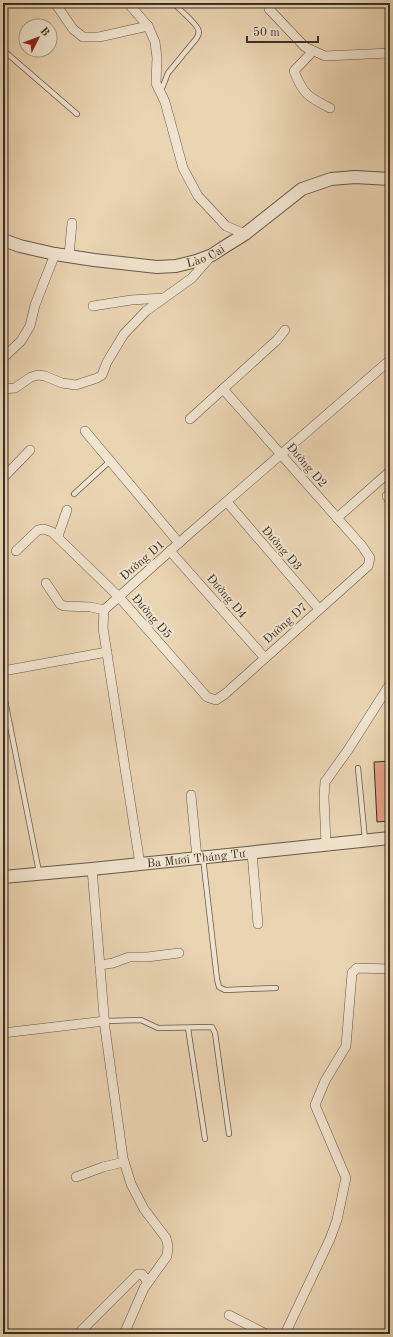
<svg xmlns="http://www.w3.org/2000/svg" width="393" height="1337" font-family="'Old Standard TT',serif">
  <rect width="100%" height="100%" fill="#ead5b3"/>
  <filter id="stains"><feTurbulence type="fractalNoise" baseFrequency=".005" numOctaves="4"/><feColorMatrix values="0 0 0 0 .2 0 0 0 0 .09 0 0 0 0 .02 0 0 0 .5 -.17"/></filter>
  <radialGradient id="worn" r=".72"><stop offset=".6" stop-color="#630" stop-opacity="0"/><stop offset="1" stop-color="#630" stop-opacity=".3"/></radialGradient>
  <path fill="#e39f86" stroke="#382e24" d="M 390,761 L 390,821 L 377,822 L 374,762 Z"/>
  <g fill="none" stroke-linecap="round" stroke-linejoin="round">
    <defs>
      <g id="service">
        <path d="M 3,50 L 77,114"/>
        <path d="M 161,91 L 168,73 L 196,39 C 198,36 200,33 198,29 C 194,21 180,10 173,3"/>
        <path d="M 74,494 L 110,461"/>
        <path d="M 3,690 L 39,872"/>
        <path d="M 358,768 L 365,839"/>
        <path d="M 203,858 L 217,979 L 219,987 L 225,990 L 276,988"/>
        <path d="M 105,1021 L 141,1020 L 158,1028 L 212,1027 L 215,1033 L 229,1134"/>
        <path d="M 188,1028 L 205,1139"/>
      </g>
      <g id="minor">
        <path d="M 55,3 L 73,29 L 83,37 L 99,37 L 148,26"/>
        <path d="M 128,3 L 148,26 L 155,42 L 157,58 L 156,83 L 165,102 L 183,168 L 198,196 L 226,226 L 245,234"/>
        <path d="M 269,9 L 305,47 L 325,56 L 390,53"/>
        <path d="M 313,51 L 294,71 C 303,94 308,97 330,108"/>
        <path d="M 69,256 L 72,223"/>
        <path d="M 93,306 L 131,300 L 163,298"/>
        <path d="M 3,358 L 21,341 L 30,326 L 35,305 L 55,254"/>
        <path d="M 3,389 L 15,388 L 31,377 L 38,375 L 45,376 L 62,383 L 76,385 L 97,378 L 102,375 L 107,362 L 124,334 L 146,311 L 192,278 L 211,256"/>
        <path d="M 190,419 L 277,340 L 285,330"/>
        <path d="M 85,431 L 179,543"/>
        <path d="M 3,478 L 30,450"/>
        <path d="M 387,496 L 390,500"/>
        <path d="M 227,502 L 319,609"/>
        <path d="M 337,518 L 388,473"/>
        <path d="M 58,536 L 67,510"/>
        <path d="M 16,551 L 38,530 L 44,529 L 52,532 L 119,597 L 207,697 L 216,700 L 225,694 L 368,566 L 370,558 L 362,546 L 223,389"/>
        <path d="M 170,551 L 265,658"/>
        <path d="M 46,583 L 60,604 L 64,606 L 91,607 L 104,610"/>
        <path d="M 3,671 L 107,652"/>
        <path d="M 191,795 L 197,858"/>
        <path d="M 326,845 L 324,797 L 325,782 L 348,750 L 390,684"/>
        <path d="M 252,853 L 258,924"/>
        <path d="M 140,864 L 103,628 L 104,610 L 189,534 L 390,360"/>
        <path d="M 92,869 L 105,1028 L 123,1158 L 131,1184 L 144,1209 L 166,1238 L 168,1246 L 167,1256 L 144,1288 L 124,1334"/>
        <path d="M 100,965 L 113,963 L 129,957 L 147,957 L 179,953"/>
        <path d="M 3,1033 L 105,1021"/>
        <path d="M 76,1177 L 103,1167 L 124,1162"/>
        <path d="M 229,1315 L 266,1334"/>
        <path d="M 78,1334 L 138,1274 L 142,1274 L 148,1282"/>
        <path d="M 285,1334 L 330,1239 L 337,1220 L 346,1178 L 315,1105 L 325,1081 L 346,1046 L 352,973 L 357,968 L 390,969"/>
      </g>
      <g id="tertiary">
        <path id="s1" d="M 3,240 L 20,246 L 55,254 L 94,260 L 157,267 L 176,266 L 196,261 L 212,255 L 221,249 L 245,234 L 302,189 L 331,179 L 355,177 L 390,179"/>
        <path id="s2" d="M 3,877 L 92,869 L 390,838"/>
      </g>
    </defs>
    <use href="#service" stroke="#645848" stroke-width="6"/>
    <use href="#minor" stroke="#645848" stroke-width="10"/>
    <use href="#tertiary" stroke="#645848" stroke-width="14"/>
    <use href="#service" stroke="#f1e4ce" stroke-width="4.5"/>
    <use href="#minor" stroke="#f1e4ce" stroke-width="9"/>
    <use href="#tertiary" stroke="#f1e4ce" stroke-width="12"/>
  </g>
  <g text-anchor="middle" stroke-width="4" stroke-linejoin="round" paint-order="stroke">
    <g font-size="12" fill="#382e24" stroke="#f1e4ce">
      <text dy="4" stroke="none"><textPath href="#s1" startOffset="207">Lào Cai</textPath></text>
      <text transform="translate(307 465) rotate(49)" y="4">Đường D2</text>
      <text transform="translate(282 548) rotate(49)" y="4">Đường D3</text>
      <text transform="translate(142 560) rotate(-41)" y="4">Đường D1</text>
      <text transform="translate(227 596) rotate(49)" y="4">Đường D4</text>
      <text transform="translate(152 616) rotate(49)" y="4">Đường D5</text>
      <text transform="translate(285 623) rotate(-42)" y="4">Đường D7</text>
      <text dy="4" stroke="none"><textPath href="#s2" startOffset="194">Ba Mươi Tháng Tư</textPath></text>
    </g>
  </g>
  <rect width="393" height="1337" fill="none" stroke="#ead5b3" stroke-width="16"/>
  <rect x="4" y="4" width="385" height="1329" fill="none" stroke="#382e24" stroke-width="2"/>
  <rect x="8" y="8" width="377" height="1321" fill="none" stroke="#382e24"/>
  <g transform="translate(38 38) rotate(48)"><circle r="19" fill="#f1e4ce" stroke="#a79b8a"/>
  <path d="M0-3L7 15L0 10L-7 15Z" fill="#8f2418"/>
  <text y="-6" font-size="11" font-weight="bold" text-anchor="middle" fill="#382e24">B</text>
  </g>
  <path d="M247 36v6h71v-6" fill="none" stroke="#382e24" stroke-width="2"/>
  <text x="253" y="36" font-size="12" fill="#382e24" stroke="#f1e4ce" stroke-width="3" paint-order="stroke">50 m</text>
  <rect width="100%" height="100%" filter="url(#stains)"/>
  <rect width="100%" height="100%" fill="url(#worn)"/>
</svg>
